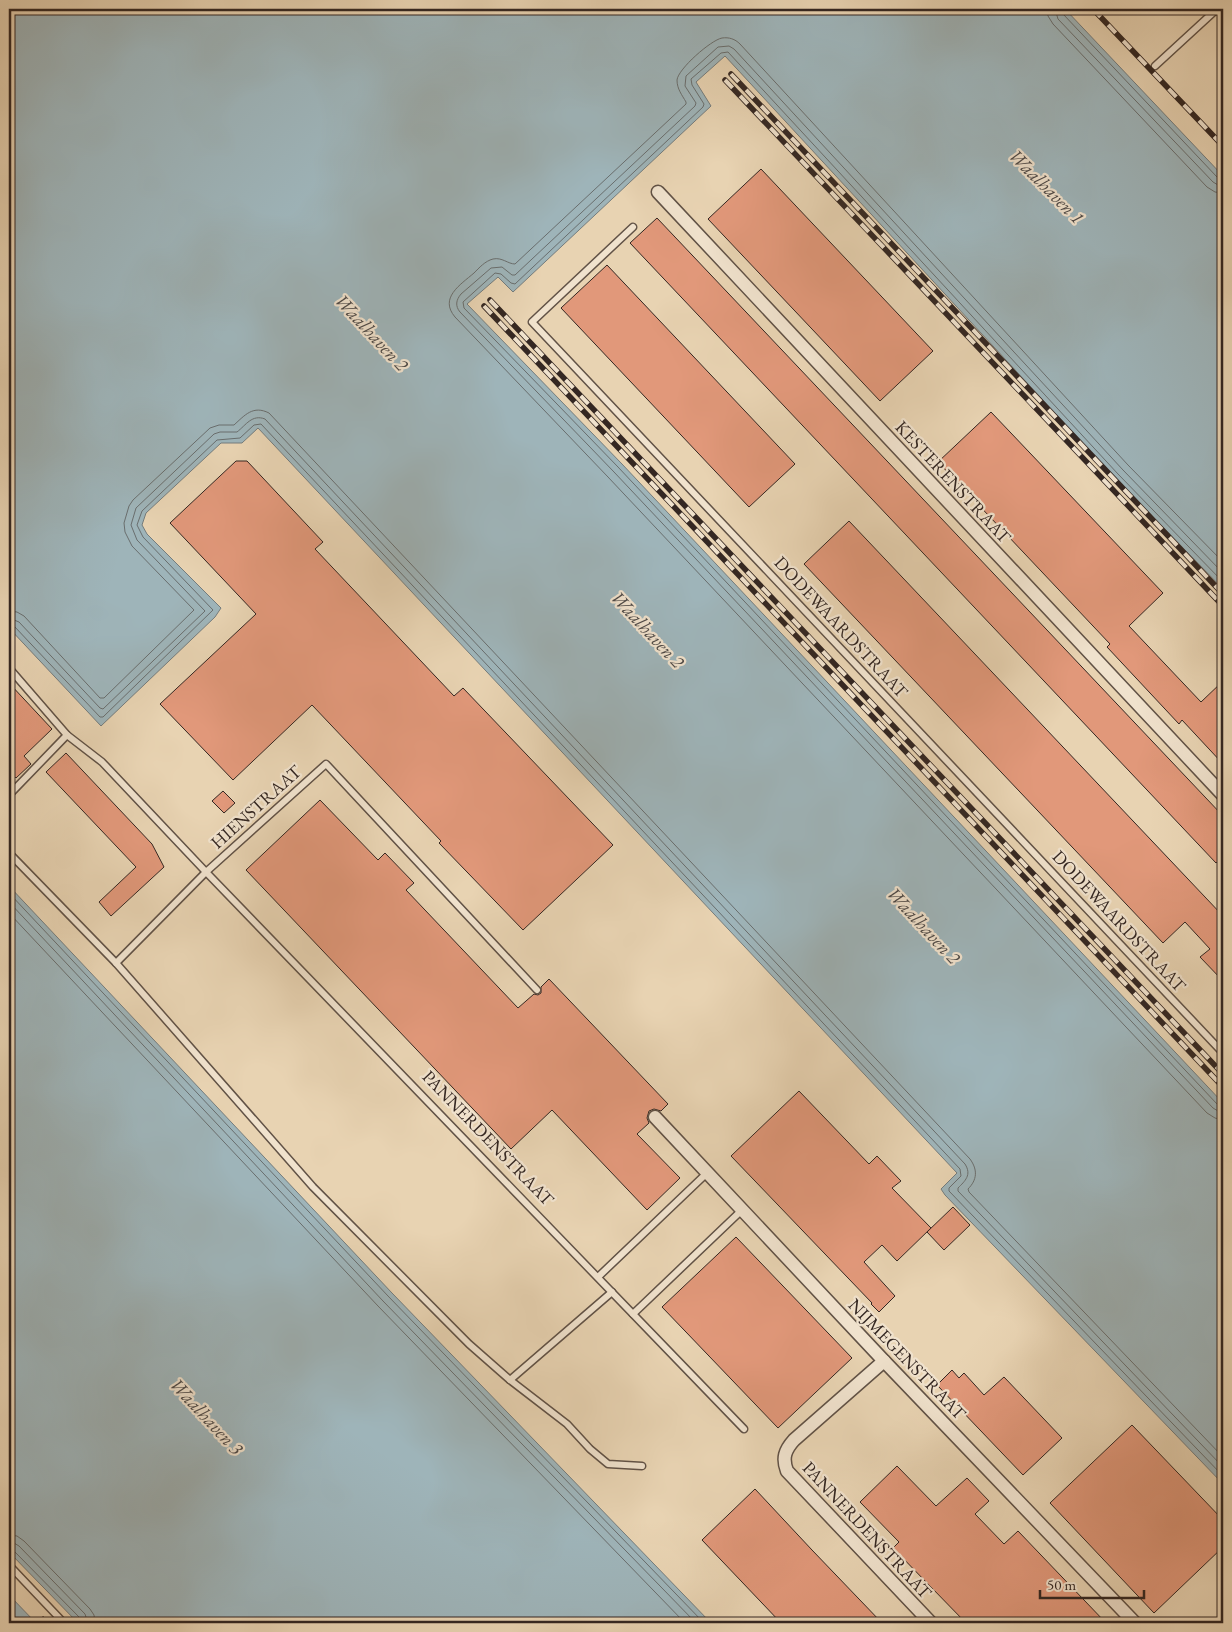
<svg xmlns="http://www.w3.org/2000/svg" width="1232" height="1632" font-family="'EB Garamond',serif">
  <rect width="100%" height="100%" fill="#e8d3b2"/>
  <filter id="stains"><feTurbulence type="fractalNoise" baseFrequency=".004" numOctaves="4"/><feColorMatrix values="0 0 0 0 .2 0 0 0 0 .09 0 0 0 0 .02 0 0 0 .5 -.17"/></filter>
  <radialGradient id="worn" r=".72"><stop offset=".6" stop-color="#630" stop-opacity="0"/><stop offset="1" stop-color="#630" stop-opacity=".3"/></radialGradient>
  <g fill="#9eb4b9" stroke="#747c7d">
    <path d="M 9,9 L 1065,9 L 1223,176 L 1223,589 L 1115,478 L 725,56 L 696,82 L 711,106 L 513,292 L 498,277 L 467,304 L 622,464 L 1223,1103 L 1223,1484 L 945,1195 L 941,1189 L 957,1173 L 258,428 L 242,443 L 221,443 L 146,513 L 142,525 L 147,534 L 221,608 L 215,617 L 101,726 L 9,628 Z"/>
    <path d="M 9,886 L 392,1293 L 711,1623 L 78,1623 L 9,1552 Z"/>
    <path d="M 9,1595 L 36,1623 L 9,1623 Z"/>
  </g>
  <g fill="none" stroke-linecap="round" stroke-linejoin="round">
    <g stroke="#696e6e" stroke-width="1">
      <path d="M 1047,9 L 1048,16 L 1053,24 L 1207,187 L 1215,192 L 1223,193"/>
      <path d="M 1055,9 L 1058,19 L 1213,182 L 1218,185 L 1223,185"/>
      <path d="M 1061,9 L 1063,14 L 1217,177 L 1223,179"/>
      <path d="M 1223,562 L 1128,465 L 740,44 C 735,39 729,37 722,38 C 711,40 678,69 677,80 C 677,89 682,95 686,102 L 686,104 L 515,264 C 508,264 502,257 493,259 C 485,261 479,268 474,273 C 460,285 439,298 455,317 L 608,477 L 1207,1113 L 1215,1118 L 1223,1120"/>
      <path d="M 1223,573 L 1123,470 L 734,49 L 729,46 L 718,47 L 686,76 L 685,86 L 696,103 L 695,106 L 515,275 L 512,275 L 502,267 L 491,268 L 461,294 C 456,300 455,306 460,312 L 614,472 L 1213,1108 L 1218,1111 L 1223,1112"/>
      <path d="M 1223,582 L 1118,474 L 728,52 L 721,53 L 691,79 L 692,85 L 704,104 L 703,107 L 515,284 L 511,283 L 501,274 L 495,273 L 463,302 L 464,308 L 618,467 L 1217,1104 L 1223,1106"/>
      <path d="M 9,611 L 17,612 L 24,616 L 100,698 L 104,698 L 194,610 L 132,546 L 125,532 L 124,523 L 129,506 L 133,500 L 210,428 L 219,425 L 234,425 C 245,415 253,405 269,413 L 970,1159 C 978,1170 977,1180 968,1189 L 969,1192 L 1223,1457"/>
      <path d="M 9,618 L 19,622 L 100,708 L 103,709 L 205,611 L 137,540 L 131,525 L 136,508 L 214,434 L 220,432 L 237,432 C 246,425 252,414 265,419 L 965,1164 C 972,1175 965,1181 958,1188 L 958,1191 L 1223,1467"/>
      <path d="M 9,625 L 14,626 L 100,717 L 103,717 L 213,610 L 143,537 L 137,525 L 142,511 L 217,440 L 240,438 L 254,425 L 261,424 L 960,1169 L 961,1176 L 949,1188 L 949,1191 L 1223,1476"/>
      <path d="M 9,893 L 388,1296 L 704,1623"/>
      <path d="M 9,902 L 383,1301 L 696,1623"/>
      <path d="M 9,913 L 378,1306 L 685,1623"/>
      <path d="M 9,1535 L 17,1536 L 24,1541 L 90,1609 L 94,1615 L 95,1623"/>
      <path d="M 9,1543 L 14,1543 L 19,1546 L 85,1614 L 88,1623"/>
      <path d="M 9,1549 L 14,1551 L 80,1618 L 81,1623"/>
    </g>
  </g>
  <g fill="#e1987a" stroke="#342722">
    <path d="M 761,169 L 933,351 L 880,401 L 708,219 Z"/>
    <path d="M 657,218 L 1223,816 L 1223,857 L 1216,863 L 630,243 Z"/>
    <path d="M 607,265 L 795,464 L 749,507 L 561,308 Z"/>
    <path d="M 991,412 L 1163,593 L 1129,626 L 1201,702 L 1223,681 L 1223,764 L 1182,720 L 1179,724 L 1107,647 L 1110,644 L 938,462 Z"/>
    <path d="M 236,461 L 247,461 L 323,542 L 315,549 L 454,696 L 463,688 L 613,845 L 523,930 L 439,843 L 441,841 L 312,705 L 233,780 L 160,704 L 256,614 L 170,523 Z"/>
    <path d="M 849,521 L 1223,916 L 1223,981 L 1200,957 L 1210,949 L 1185,922 L 1163,943 L 804,564 Z"/>
    <path d="M 9,683 L 52,729 L 24,756 L 31,764 L 16,778 L 9,771 Z"/>
    <path d="M 66,753 L 152,844 L 164,867 L 111,916 L 99,902 L 136,867 L 46,772 Z"/>
    <path d="M 223,791 L 235,803 L 224,813 L 212,801 Z"/>
    <path d="M 320,800 L 378,860 L 385,853 L 414,883 L 406,890 L 518,1008 L 534,994 L 538,995 L 541,993 L 541,987 L 549,979 L 668,1104 L 661,1111 L 654,1109 L 649,1111 L 647,1118 L 649,1123 L 637,1134 L 680,1178 L 647,1210 L 552,1110 L 511,1149 L 246,870 Z"/>
    <path d="M 799,1091 L 869,1164 L 877,1156 L 901,1181 L 892,1188 L 931,1228 L 897,1261 L 882,1245 L 864,1262 L 895,1296 L 879,1312 L 871,1304 L 872,1303 L 731,1156 Z"/>
    <path d="M 953,1207 L 970,1225 L 944,1250 L 927,1232 Z"/>
    <path d="M 736,1237 L 852,1358 L 778,1428 L 662,1307 Z"/>
    <path d="M 952,1370 L 959,1378 L 964,1373 L 984,1395 L 1004,1377 L 1062,1438 L 1023,1475 L 937,1385 Z"/>
    <path d="M 1132,1425 L 1223,1520 L 1223,1547 L 1154,1613 L 1050,1503 Z"/>
    <path d="M 897,1466 L 936,1506 L 967,1478 L 989,1501 L 975,1514 L 1004,1544 L 1018,1531 L 1106,1623 L 966,1623 L 893,1548 L 899,1542 L 860,1502 Z"/>
    <path d="M 755,1489 L 812,1550 L 882,1623 L 781,1623 L 702,1540 Z"/>
  </g>
  <g fill="none" stroke-linecap="round" stroke-linejoin="round">
    <defs>
      <g id="lane">
        <path d="M 1155,66 L 1217,9"/>
        <path d="M 633,227 L 532,322 L 1223,1053"/>
        <path d="M 9,668 L 67,735 L 102,762 L 206,872 L 744,1429"/>
        <path d="M 9,795 L 67,735"/>
        <path d="M 9,853 L 116,963 L 313,1187 L 469,1344 L 510,1380 L 567,1424 L 590,1449 L 608,1464 L 642,1466"/>
        <path d="M 116,963 L 206,872 L 326,764 L 537,990"/>
        <path d="M 598,1277 L 707,1173"/>
        <path d="M 633,1314 L 742,1210"/>
        <path d="M 510,1380 L 612,1292"/>
        <path d="M 9,1565 L 64,1623"/>
      </g>
      <g id="street">
        <path d="M 658,192 L 1223,795"/>
        <path d="M 655,1117 L 884,1361 L 1135,1623"/>
        <path d="M 884,1361 L 794,1440 C 785,1450 782,1458 787,1471 L 931,1623"/>
      </g>
    </defs>
    <use href="#lane" stroke="#615246" stroke-width="9"/>
    <use href="#street" stroke="#615246" stroke-width="15"/>
    <path stroke="#342722" stroke-width="2.5" stroke-dasharray="4 2.5" stroke-linecap="butt" d="M 36,1623 L 44,1617"/>
    <use href="#lane" stroke="#f0e2cd" stroke-width="6"/>
    <use href="#street" stroke="#f0e2cd" stroke-width="12"/>
    <defs>
      <g id="rail">
        <path d="M 1093,9 L 1223,146"/>
        <path d="M 731,74 L 1223,594"/>
        <path d="M 725,80 L 1223,606"/>
        <path d="M 490,300 L 1223,1074"/>
        <path d="M 484,306 L 1223,1087"/>
      </g>
    </defs>
    <use href="#rail" stroke="#342722" stroke-width="5.5"/>
    <use href="#rail" stroke="#f0e2cd" stroke-width="4" stroke-dasharray="11" stroke-linecap="butt"/>
  </g>
  <g text-anchor="middle" stroke-width="4.5" stroke-linejoin="round" paint-order="stroke">
    <g font-size="18" fill="#342722" stroke="#f0e2cd">
      <text transform="translate(953 482) rotate(47)" y="6">KESTERENSTRAAT</text>
      <text transform="translate(841 627) rotate(47)" y="6">DODEWAARDSTRAAT</text>
      <text transform="translate(256 807) rotate(-42)" y="6">HIENSTRAAT</text>
      <text transform="translate(1119 921) rotate(47)" y="6">DODEWAARDSTRAAT</text>
      <text transform="translate(488 1138) rotate(46)" y="6">PANNERDENSTRAAT</text>
      <text transform="translate(907 1359) rotate(46)" y="6">NIJMEGENSTRAAT</text>
      <text transform="translate(867 1530) rotate(47)" y="6">PANNERDENSTRAAT</text>
    </g>
    <g font-size="19" font-style="italic" fill="#4e4a48" stroke="#f0e2cd">
      <text transform="translate(1047 186) rotate(45)" y="7">Waalhaven 1</text>
      <text transform="translate(372 332) rotate(47)" y="7">Waalhaven 2</text>
      <text transform="translate(648 629) rotate(47)" y="7">Waalhaven 2</text>
      <text transform="translate(924 925) rotate(47)" y="7">Waalhaven 2</text>
      <text transform="translate(207 1416) rotate(47)" y="7">Waalhaven 3</text>
    </g>
  </g>
  <rect width="1232" height="1632" fill="none" stroke="#e8d3b2" stroke-width="30"/>
  <rect x="10" y="10" width="1212" height="1612" fill="none" stroke="#342722" stroke-width="2.5"/>
  <rect x="15" y="15" width="1202" height="1602" fill="none" stroke="#342722"/>
  <path d="M1040 1590v8h104v-8" fill="none" stroke="#342722" stroke-width="2.5"/>
  <text x="1047" y="1590" font-size="15" fill="#342722" stroke="#f0e2cd" stroke-width="4" paint-order="stroke">50 m</text>
  <rect width="100%" height="100%" filter="url(#stains)"/>
  <rect width="100%" height="100%" fill="url(#worn)"/>
</svg>
